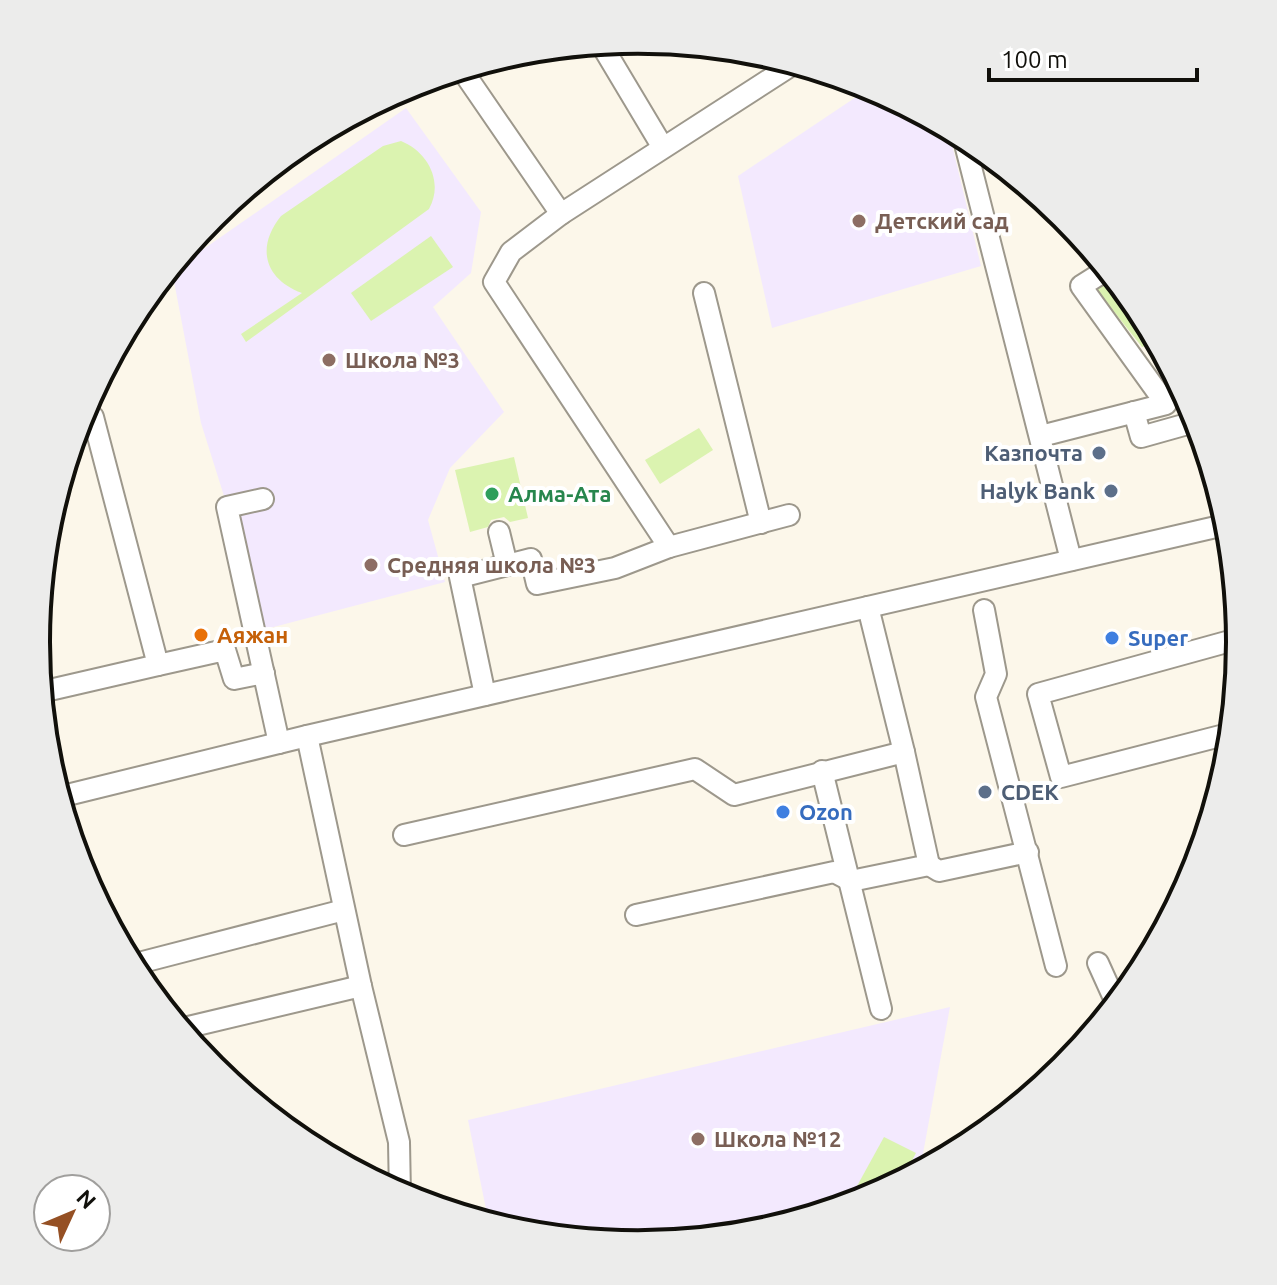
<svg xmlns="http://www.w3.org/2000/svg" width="1277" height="1285" font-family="Ubuntu,sans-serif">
  <rect width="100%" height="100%" fill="#fcf7ea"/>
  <g fill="#f3e9fe">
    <path d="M 871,87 L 948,128 L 981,266 L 772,328 L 738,176 Z"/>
    <path d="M 406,108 L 481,212 L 471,273 L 433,307 L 504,412 L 450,468 L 428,520 L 445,582 L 266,629 L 201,423 L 172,271 Z"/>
    <path d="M 950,1007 L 922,1159 L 913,1176 L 869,1199 L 756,1234 L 638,1245 L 521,1233 L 489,1224 L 468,1120 Z"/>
  </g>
  <g fill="#dbf3b0">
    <path d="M 401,141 C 428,152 444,182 429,209 L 246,342 L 241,334 L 302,293 C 264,279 256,247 281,216 L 383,146 Z"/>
    <path d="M 431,236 L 453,267 L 371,321 L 351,293 Z"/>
    <path d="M 1113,276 L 1140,308 L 1158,343 L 1142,347 L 1096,289 Z"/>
    <path d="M 699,428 L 713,450 L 660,484 L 645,460 Z"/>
    <path d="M 514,457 L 528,518 L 510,522 L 504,517 L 491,520 L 488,527 L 470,532 L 455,470 Z"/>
    <path d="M 884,1137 L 916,1153 L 900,1183 L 846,1206 Z"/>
  </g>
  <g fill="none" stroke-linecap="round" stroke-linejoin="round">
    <defs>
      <g id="minor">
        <path d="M 601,44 L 662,146"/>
        <path d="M 462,70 L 561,214"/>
        <path d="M 963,136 L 1071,560"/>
        <path d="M 704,293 L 761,523"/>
        <path d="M 1134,412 L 1141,437 L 1198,421"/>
        <path d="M 1041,436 L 1166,404 L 1081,286 L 1108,269"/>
        <path d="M 263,499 L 227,507 L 279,743"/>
        <path d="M 499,532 L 507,565"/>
        <path d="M 669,547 L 789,515"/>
        <path d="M 984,610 L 996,674 L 986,697 L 1056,966"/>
        <path d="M 158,665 L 225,650 L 234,679 L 264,673"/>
        <path d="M 41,692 L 158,665 L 93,417 L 77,428"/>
        <path d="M 485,695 L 460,577 L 531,559 L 537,584 L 615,568 L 669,547 L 494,282 L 511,252 L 561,214 L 795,63"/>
        <path d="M 1232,733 L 1061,777 L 1038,694 L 1241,638"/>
        <path d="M 307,736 L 361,986 L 399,1142 L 400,1195"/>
        <path d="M 822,771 L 881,1009"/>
        <path d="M 59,797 L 307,736 L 1229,524"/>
        <path d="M 404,835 L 695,769 L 734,795 L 904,752 L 868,607"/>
        <path d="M 929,865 L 939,871 L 1028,852"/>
        <path d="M 636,915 L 834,872 L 851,881 L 929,865 L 904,752"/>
        <path d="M 1098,963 L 1117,1005"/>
        <path d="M 131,965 L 344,910"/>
        <path d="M 180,1029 L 361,986"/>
      </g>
    </defs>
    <use href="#minor" stroke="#9d988c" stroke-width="24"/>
    <use href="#minor" stroke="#fff" stroke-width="20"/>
  </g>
  <g fill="#8d6e63" stroke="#fff" stroke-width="3">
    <circle cx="859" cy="221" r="8"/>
    <circle cx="329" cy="360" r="8"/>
    <circle cx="371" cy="565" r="8"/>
    <circle cx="698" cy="1139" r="8"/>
  </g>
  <g fill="#5c6f8a" stroke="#fff" stroke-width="3">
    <circle cx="1099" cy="453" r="8"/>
    <circle cx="1111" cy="491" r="8"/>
    <circle cx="985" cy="792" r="8"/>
  </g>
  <circle fill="#2e9e5b" stroke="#fff" stroke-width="3" cx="492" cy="494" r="8"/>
  <circle fill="#e8710a" stroke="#fff" stroke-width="3" cx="201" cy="635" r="8"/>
  <g fill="#3f7fe0" stroke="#fff" stroke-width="3">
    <circle cx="1112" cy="638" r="8"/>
    <circle cx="783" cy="812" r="8"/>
  </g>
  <g text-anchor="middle" stroke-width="8" stroke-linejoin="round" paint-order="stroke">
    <g font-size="22" font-weight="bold" fill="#785e54" stroke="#fff" text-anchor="start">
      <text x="875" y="229">Детский сад</text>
      <text x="345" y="368">Школа №3</text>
      <text x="387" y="573">Средняя школа №3</text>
      <text x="714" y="1147">Школа №12</text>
    </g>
    <g font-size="22" font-weight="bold" fill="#4e5e75" stroke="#fff" text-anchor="end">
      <text x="1083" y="461">Казпочта</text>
      <text x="1095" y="499">Halyk Bank</text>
      <text x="1001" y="800" text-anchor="start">CDEK</text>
    </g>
    <g font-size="22" font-weight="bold" fill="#27864d" stroke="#fff" text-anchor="start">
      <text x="508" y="502">Алма-Ата</text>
    </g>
    <g font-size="22" font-weight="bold" fill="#c56008" stroke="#fff" text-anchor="start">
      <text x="217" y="643">Аяжан</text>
    </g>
    <g font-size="22" font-weight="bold" fill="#366cbe" stroke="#fff" text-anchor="start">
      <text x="1128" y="646">Super</text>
      <text x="799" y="820">Ozon</text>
    </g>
  </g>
  <path d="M0 0H1277V1285H0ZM50 642a588 588 0 1 1 1176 0a588 588 0 1 1-1176 0Z" fill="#ececeb" fill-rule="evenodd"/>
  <path fill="none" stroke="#11100b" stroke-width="4" d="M50 642a588 588 0 1 1 1176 0a588 588 0 1 1-1176 0Z"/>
  <g transform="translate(72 1213) rotate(46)"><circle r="38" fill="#ffffff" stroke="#a09f9d" stroke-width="2"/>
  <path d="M0-6L14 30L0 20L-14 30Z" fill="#955024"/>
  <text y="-12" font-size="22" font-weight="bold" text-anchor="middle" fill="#11100b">N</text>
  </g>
  <path d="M989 68v12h208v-12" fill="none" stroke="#11100b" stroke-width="4"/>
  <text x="1001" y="68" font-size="24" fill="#11100b" stroke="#ffffff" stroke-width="6" paint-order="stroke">100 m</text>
</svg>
